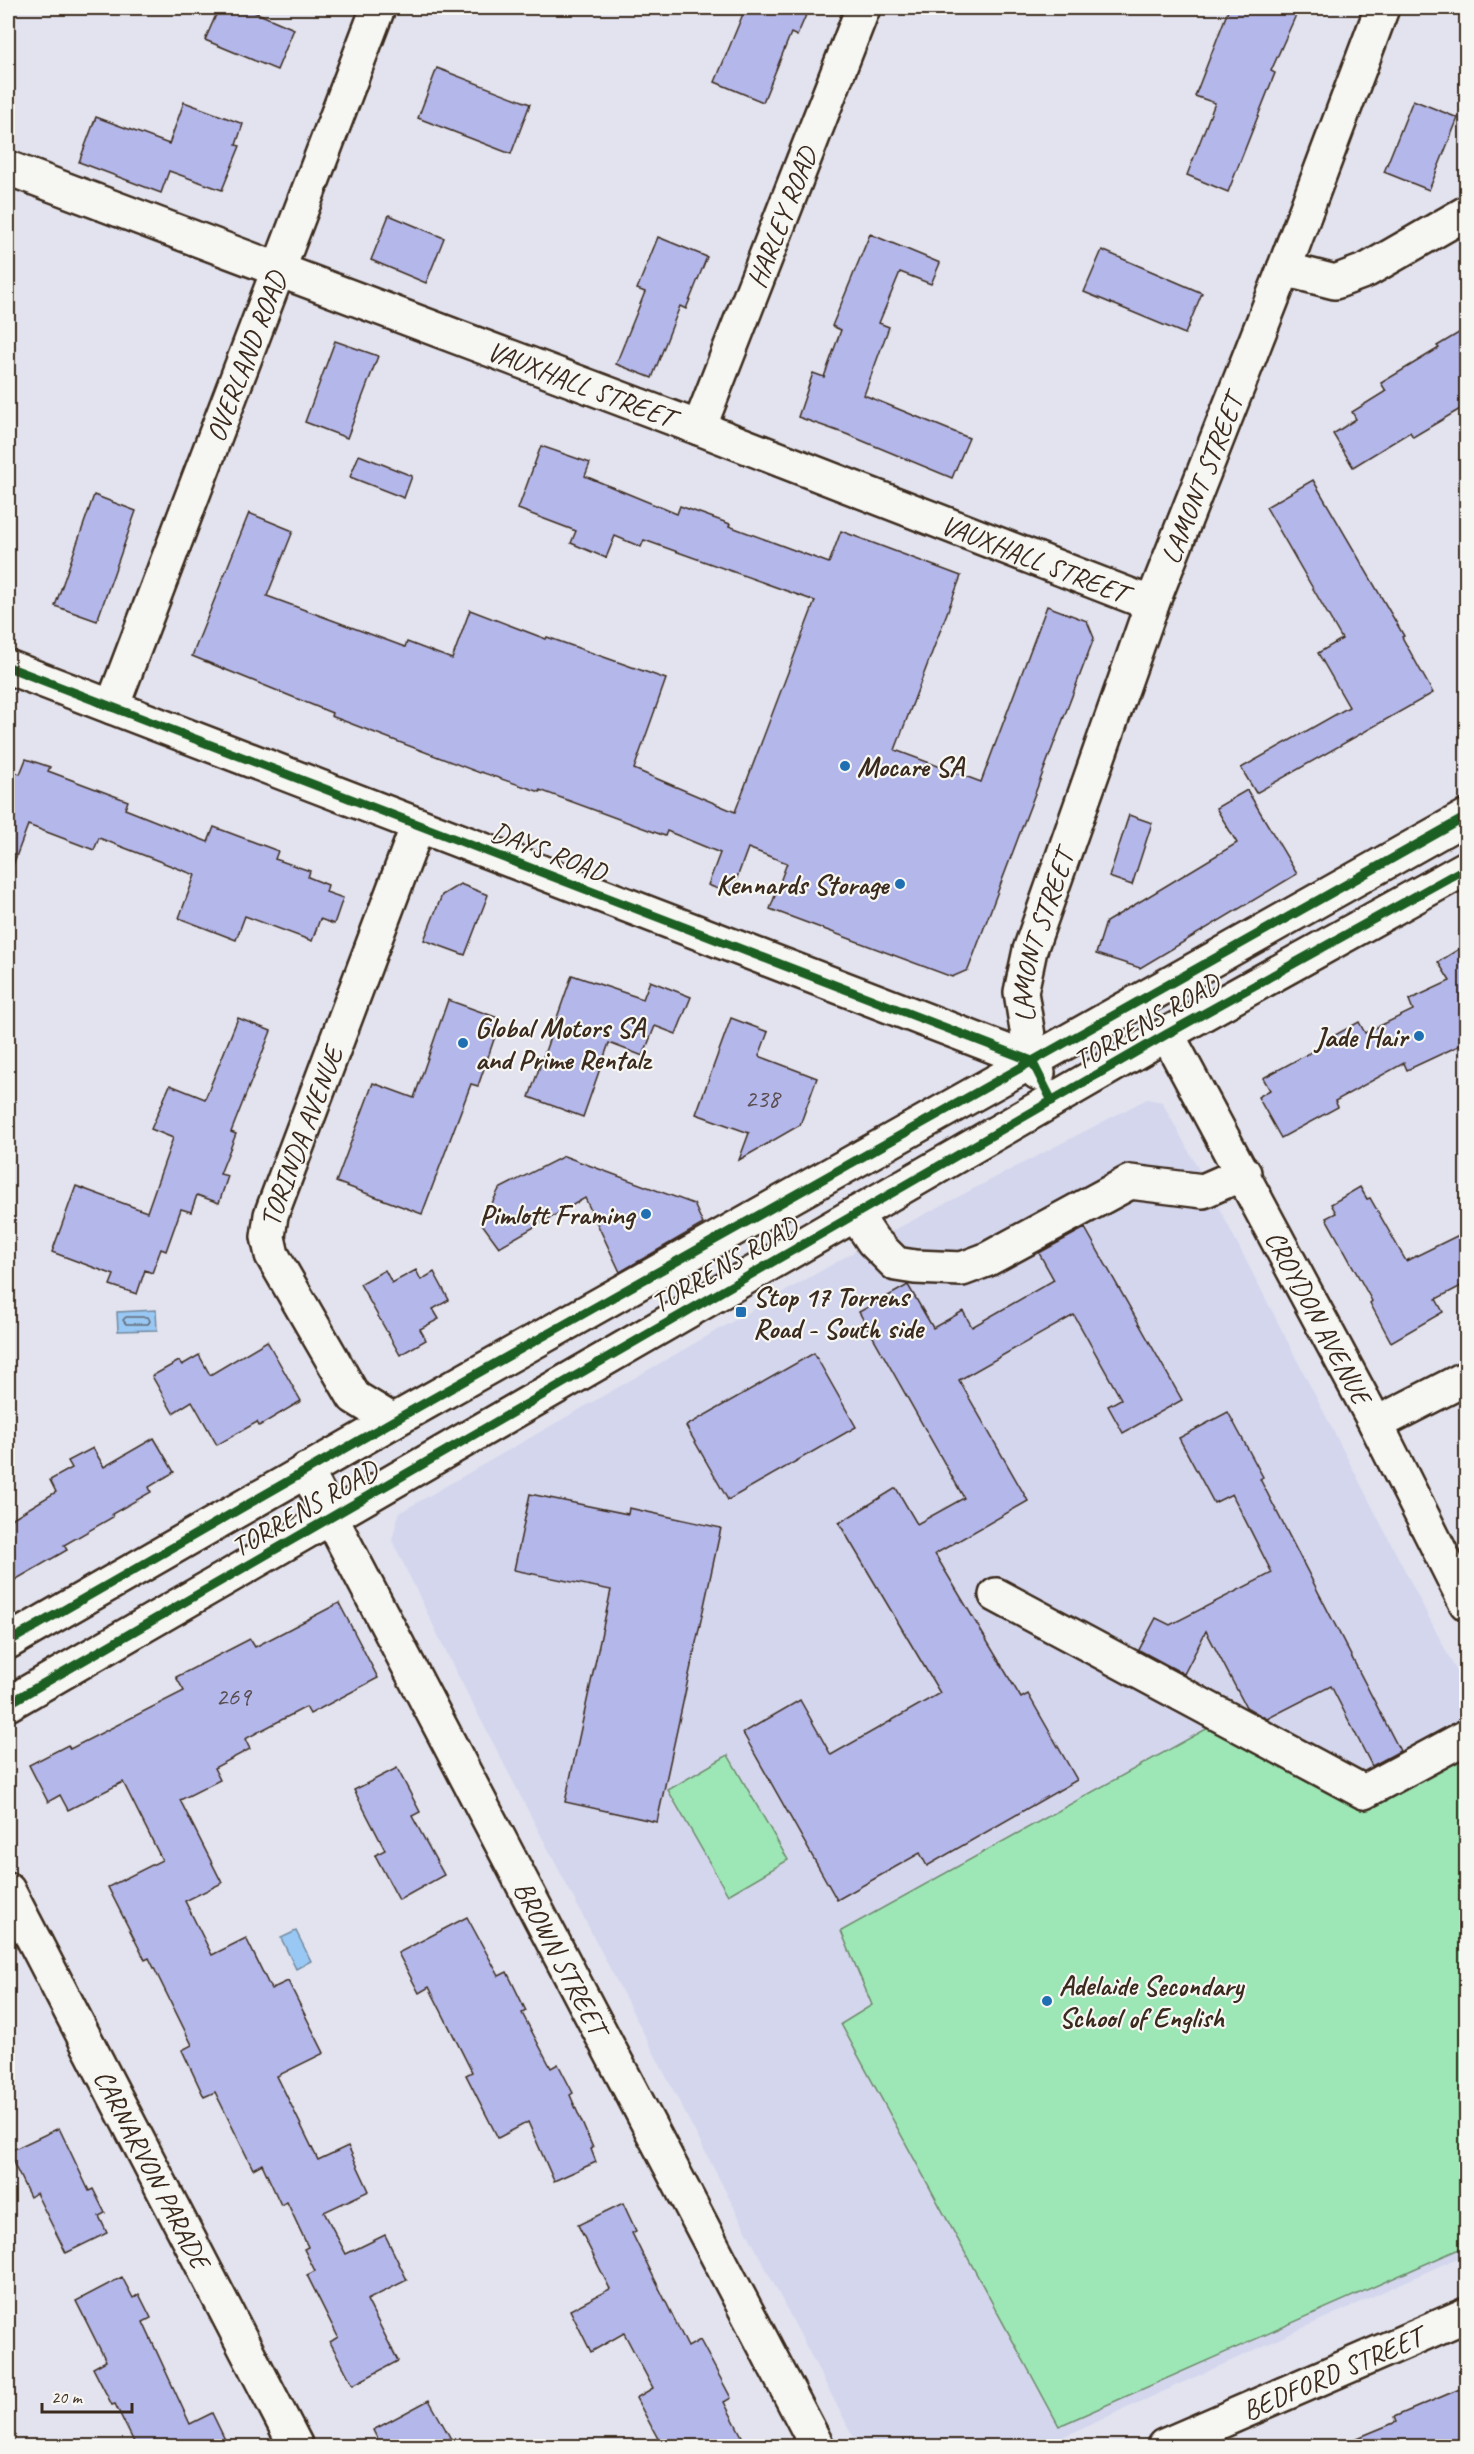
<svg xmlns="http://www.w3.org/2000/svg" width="1474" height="2454" font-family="Caveat,sans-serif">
  <rect width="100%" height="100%" fill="#e2e3ef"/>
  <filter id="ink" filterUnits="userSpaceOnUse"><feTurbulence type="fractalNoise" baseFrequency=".0167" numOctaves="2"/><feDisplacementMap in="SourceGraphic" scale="12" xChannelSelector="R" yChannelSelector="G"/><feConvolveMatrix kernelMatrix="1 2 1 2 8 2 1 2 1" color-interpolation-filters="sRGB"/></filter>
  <g filter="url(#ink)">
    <path fill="#d4d6ed" d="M 1147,1099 L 1162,1102 L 1210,1190 L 1466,1690 L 1466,2254 L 1043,2446 L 858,2446 L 451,1662 L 392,1540 L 399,1513 L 873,1241 Z"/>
    <g fill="#9de7b6" stroke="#6c886a" stroke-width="1.5">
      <path d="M 1208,1728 L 1354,1806 L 1466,1755 L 1466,2246 L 1059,2426 L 841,2024 L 872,2005 L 841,1931 Z"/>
      <path d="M 728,1755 L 788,1860 L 728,1895 L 668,1790 Z"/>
    </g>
    <g fill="#99c8f4" stroke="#73899e" stroke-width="1.5">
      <path d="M 156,1310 L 157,1330 L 118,1331 L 117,1312 Z"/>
      <path d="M 296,1931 L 311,1961 L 296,1969 L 281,1938 Z"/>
    </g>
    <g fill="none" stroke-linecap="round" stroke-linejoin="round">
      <path stroke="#616974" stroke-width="1.5" d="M 126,1317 L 148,1317 L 150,1321 L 148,1324 L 126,1324 L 123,1320 Z"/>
    </g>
    <g fill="#b4b7e9" stroke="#3b2a1e" stroke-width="1.5">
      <path d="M 219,8 L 245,8 L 294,29 L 277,70 L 205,40 Z"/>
      <path d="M 730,8 L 809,8 L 797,36 L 791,33 L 763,102 L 715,82 L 743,14 Z"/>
      <path d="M 1229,8 L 1280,8 L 1296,15 L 1271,71 L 1275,73 L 1228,192 L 1187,175 L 1215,103 L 1195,96 Z"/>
      <path d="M 437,68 L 530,104 L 511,154 L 418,118 Z"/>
      <path d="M 1413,100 L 1458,118 L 1429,190 L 1384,172 Z"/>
      <path d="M 184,102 L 243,124 L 236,145 L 240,146 L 222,190 L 169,171 L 161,193 L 79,162 L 96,117 L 169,144 Z"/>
      <path d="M 389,215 L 444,238 L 426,283 L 371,260 Z"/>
      <path d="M 870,234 L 940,263 L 931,284 L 900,272 L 879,323 L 889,327 L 864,395 L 969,438 L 952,478 L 846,434 L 798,417 L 813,373 L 824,377 L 841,330 L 832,326 Z"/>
      <path d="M 658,237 L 707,257 L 686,309 L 680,306 L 652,378 L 616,364 L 645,292 L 637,289 Z"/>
      <path d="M 1102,250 L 1202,293 L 1185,334 L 1084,292 Z"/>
      <path d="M 1467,328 L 1467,405 L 1413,437 L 1410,432 L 1353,467 L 1333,434 L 1356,419 L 1352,412 L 1386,391 L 1381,383 L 1439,348 L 1437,346 Z"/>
      <path d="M 335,341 L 378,356 L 347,438 L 305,422 Z"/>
      <path d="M 541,446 L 590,463 L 585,476 L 677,514 L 680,506 L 730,524 L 729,526 L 829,563 L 841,531 L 961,576 L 895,750 L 981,782 L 1047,606 L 1087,621 L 1094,638 L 968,970 L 952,977 L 770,909 L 787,863 L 748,848 L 731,894 L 708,885 L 720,853 L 667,831 L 665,836 L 540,790 L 540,792 L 481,772 L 480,773 L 331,716 L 332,713 L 192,656 L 249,513 L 293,531 L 267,596 L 405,647 L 407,642 L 452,659 L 470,610 L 546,639 L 547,637 L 666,679 L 634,769 L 735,812 L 815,601 L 644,540 L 641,547 L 615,536 L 606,558 L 571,543 L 576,531 L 518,509 Z"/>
      <path d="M 359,455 L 412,476 L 404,498 L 350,477 Z"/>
      <path d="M 1313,480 L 1404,636 L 1402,637 L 1433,693 L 1256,793 L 1241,768 L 1349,707 L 1318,653 L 1342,639 L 1266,507 Z"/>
      <path d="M 94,495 L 136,511 L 97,621 L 55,606 Z"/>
      <path d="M 26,759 L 50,767 L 48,771 L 128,801 L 125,809 L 208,842 L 214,827 L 278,851 L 275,859 L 310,871 L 308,877 L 328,885 L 326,892 L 343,898 L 334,924 L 320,919 L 312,941 L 245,916 L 236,940 L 179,918 L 195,875 L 99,838 L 94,850 L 28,825 L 10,873 L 8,873 L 8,769 L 20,774 Z"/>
      <path d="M 1247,790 L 1297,874 L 1140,968 L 1096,954 L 1106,922 L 1237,843 L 1216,808 Z"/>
      <path d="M 1129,815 L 1152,823 L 1132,885 L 1109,877 Z"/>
      <path d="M 460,884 L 488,895 L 465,955 L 424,940 L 442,895 Z"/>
      <path d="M 1467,944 L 1467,1042 L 1407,1070 L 1404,1063 L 1335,1101 L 1338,1107 L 1281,1138 L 1258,1097 L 1270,1090 L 1263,1078 L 1319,1048 L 1317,1045 L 1359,1022 L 1365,1033 L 1413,1010 L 1409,1000 L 1450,981 L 1438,962 Z"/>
      <path d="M 572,975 L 643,999 L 650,981 L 691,997 L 676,1034 L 655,1026 L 643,1056 L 609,1043 L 583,1117 L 529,1097 Z"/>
      <path d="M 448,1000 L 501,1019 L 478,1086 L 471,1084 L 422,1214 L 336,1182 L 373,1083 L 414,1098 Z"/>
      <path d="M 238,1018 L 271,1031 L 231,1132 L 236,1134 L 220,1174 L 228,1176 L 219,1203 L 197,1195 L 191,1212 L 181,1209 L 166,1251 L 161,1249 L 152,1273 L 145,1270 L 137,1294 L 110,1285 L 114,1275 L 52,1252 L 76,1186 L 147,1212 L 173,1138 L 151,1129 L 170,1085 L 205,1099 Z"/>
      <path d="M 731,1018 L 768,1032 L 759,1056 L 817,1078 L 800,1125 L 739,1160 L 749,1133 L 696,1114 Z"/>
      <path d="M 564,1156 L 694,1204 L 703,1224 L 620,1272 L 585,1198 L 499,1247 L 482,1224 L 499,1189 Z"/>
      <path d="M 1360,1187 L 1367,1199 L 1370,1198 L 1406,1261 L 1467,1231 L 1467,1283 L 1436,1299 L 1443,1312 L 1391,1342 L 1370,1303 L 1372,1301 L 1326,1218 L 1336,1213 L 1331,1204 Z"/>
      <path d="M 1085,1228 L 1182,1400 L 1123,1433 L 1108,1406 L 1121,1399 L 1074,1315 L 959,1380 L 1028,1501 L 935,1554 L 1021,1698 L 1028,1694 L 1077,1780 L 927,1866 L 920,1853 L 837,1900 L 743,1733 L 800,1700 L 831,1755 L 940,1693 L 839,1523 L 896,1488 L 917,1524 L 964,1498 L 859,1312 L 908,1285 L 933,1328 L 963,1311 L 972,1327 L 1054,1280 L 1039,1253 Z"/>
      <path d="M 385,1270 L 392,1283 L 416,1270 L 421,1280 L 434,1272 L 449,1300 L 433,1309 L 439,1319 L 420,1329 L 426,1340 L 400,1355 L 360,1284 Z"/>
      <path d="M 267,1341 L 301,1401 L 259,1426 L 257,1422 L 217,1445 L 192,1401 L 173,1413 L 152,1376 L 179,1361 L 182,1365 L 199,1355 L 210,1375 Z"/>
      <path d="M 814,1353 L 856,1427 L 728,1500 L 686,1426 Z"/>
      <path d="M 1228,1412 L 1263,1477 L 1260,1479 L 1400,1751 L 1372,1766 L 1331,1686 L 1267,1719 L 1246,1707 L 1206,1631 L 1184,1674 L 1139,1650 L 1156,1618 L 1170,1625 L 1272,1573 L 1232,1494 L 1214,1503 L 1179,1438 Z"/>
      <path d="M 154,1438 L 174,1472 L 149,1487 L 151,1492 L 112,1514 L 113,1517 L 64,1545 L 67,1550 L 8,1584 L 8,1521 L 56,1492 L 50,1480 L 72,1468 L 68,1461 L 93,1448 L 104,1467 Z"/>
      <path d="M 530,1494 L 628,1514 L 629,1508 L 721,1528 L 657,1822 L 565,1802 L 611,1590 L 514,1570 Z"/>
      <path d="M 339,1603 L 378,1678 L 310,1714 L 306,1707 L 245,1739 L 250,1749 L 214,1768 L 220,1780 L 180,1800 L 222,1883 L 185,1901 L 212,1955 L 246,1938 L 271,1989 L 288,1981 L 324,2053 L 277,2076 L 318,2160 L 348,2146 L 369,2191 L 324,2212 L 346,2254 L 385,2235 L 407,2280 L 367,2300 L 398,2361 L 353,2385 L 330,2342 L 338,2337 L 307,2275 L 315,2271 L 304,2249 L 308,2247 L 287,2202 L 281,2205 L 262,2164 L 253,2169 L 215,2092 L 204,2097 L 182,2050 L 192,2045 L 149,1958 L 145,1960 L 108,1887 L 162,1860 L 123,1782 L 68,1810 L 60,1795 L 48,1802 L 29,1765 L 68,1745 L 70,1749 L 184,1691 L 176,1677 L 250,1639 L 255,1647 Z"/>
      <path d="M 397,1768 L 420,1812 L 412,1816 L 444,1875 L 399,1900 L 375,1855 L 385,1850 L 354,1790 Z"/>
      <path d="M 467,1917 L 499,1976 L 507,1972 L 526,2011 L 522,2013 L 551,2068 L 558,2064 L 573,2093 L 570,2095 L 593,2148 L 591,2149 L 596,2162 L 554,2181 L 528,2122 L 498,2138 L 466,2075 L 472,2072 L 429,1987 L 419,1993 L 398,1953 Z"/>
      <path d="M 59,2128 L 89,2191 L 93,2189 L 105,2213 L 99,2216 L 107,2233 L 66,2253 L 36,2193 L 30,2197 L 8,2152 Z"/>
      <path d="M 623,2203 L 636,2231 L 632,2233 L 688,2347 L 700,2340 L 731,2398 L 724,2402 L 747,2446 L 662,2446 L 636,2398 L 653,2388 L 624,2333 L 591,2352 L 570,2310 L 610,2289 L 578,2225 Z"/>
      <path d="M 122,2277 L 133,2298 L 139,2294 L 151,2318 L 143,2322 L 190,2424 L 212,2413 L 228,2446 L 136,2446 L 115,2404 L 112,2405 L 93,2368 L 106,2361 L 76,2301 Z"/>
      <path d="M 1467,2386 L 1467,2446 L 1338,2446 L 1396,2422 L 1394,2417 Z"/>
      <path d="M 429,2400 L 455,2446 L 381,2446 L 373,2430 Z"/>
    </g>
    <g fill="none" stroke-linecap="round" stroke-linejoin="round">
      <defs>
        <g id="minor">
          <path id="s1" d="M 8,168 L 699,428 L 1152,604"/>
          <path d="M 1284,269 L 1335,282 L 1367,270 L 1466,213"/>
          <path id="s2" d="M 699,428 L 863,8"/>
          <path id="s3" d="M 112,707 L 378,8"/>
          <path id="s4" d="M 1167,1034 L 1376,1424 L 1466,1603"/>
          <path id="s5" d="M 1032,1061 L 1021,992 L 1030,950 L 1152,604 L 1284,269 L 1382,8"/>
          <path d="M 855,1214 L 873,1241 L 896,1264 L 915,1267 L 962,1269 L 986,1260 L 1130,1182 L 1203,1191 L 1244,1173"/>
          <path id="s6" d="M 393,1421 L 354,1397 L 272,1255 L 268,1237 L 271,1215 L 418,825"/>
          <path d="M 1376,1424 L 1466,1378"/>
          <path id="s7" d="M 306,1470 L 817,2446"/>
          <path d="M 996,1595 L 1364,1792 L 1466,1737"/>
          <path id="s8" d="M 8,1890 L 296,2446"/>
          <path id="s9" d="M 1164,2446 L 1466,2315"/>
        </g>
        <g id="major">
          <path d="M 8,667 L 1032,1061 L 1038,1073"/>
          <path d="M 8,1642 L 393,1421 L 1466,817"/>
          <path d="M 8,1704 L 1167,1034 L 1466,868"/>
        </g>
      </defs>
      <use href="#minor" stroke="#3b2a1e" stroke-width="38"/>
      <use href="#major" stroke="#3b2a1e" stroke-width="38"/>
      <use href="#minor" stroke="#f6f6f2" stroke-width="33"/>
      <use href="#major" stroke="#f6f6f2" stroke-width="33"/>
      <defs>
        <g id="cycleway">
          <path d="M 8,667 L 1032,1061 L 1052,1101"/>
          <path d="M 8,1642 L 393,1421 L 1466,817"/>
          <path d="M 8,1704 L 1167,1034 L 1466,868"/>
        </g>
      </defs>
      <use href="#cycleway" stroke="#f6f6f2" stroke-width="13"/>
      <use href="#cycleway" stroke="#1b5e20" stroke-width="9"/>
    </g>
  </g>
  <g fill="#1f6fb2" stroke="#f6f6f2" stroke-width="2">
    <circle cx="845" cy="766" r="6"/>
    <circle cx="900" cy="884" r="6"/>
    <circle cx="1419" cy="1036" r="6"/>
    <circle cx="463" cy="1043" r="6"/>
    <circle cx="646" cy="1214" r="6"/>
    <rect x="735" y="1306" width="12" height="12" rx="3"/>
    <circle cx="1047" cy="2001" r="6"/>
  </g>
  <g text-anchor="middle" stroke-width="4.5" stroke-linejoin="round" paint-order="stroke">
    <g font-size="26" fill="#594d51">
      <text x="762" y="1107">238</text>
      <text x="233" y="1705">269</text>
    </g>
    <g font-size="28" fill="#3b2a1e" stroke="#f6f6f2">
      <text dy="10" stroke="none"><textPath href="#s2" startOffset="226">HARLEY ROAD</textPath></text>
      <text dy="10" stroke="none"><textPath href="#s3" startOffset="375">OVERLAND ROAD</textPath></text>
      <text dy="10" stroke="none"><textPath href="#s1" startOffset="612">VAUXHALL STREET</textPath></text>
      <text dy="10" stroke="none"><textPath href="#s5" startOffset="614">LAMONT STREET</textPath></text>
      <text dy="10" stroke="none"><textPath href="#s1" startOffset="1098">VAUXHALL STREET</textPath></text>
      <text transform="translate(549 851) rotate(21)" y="10">DAYS ROAD</text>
      <text dy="10" stroke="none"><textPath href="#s5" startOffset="128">LAMONT STREET</textPath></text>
      <text transform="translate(1146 1021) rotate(-30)" y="10">TORRENS ROAD</text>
      <text dy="10" stroke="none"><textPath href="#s6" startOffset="334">TORINDA AVENUE</textPath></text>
      <text transform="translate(724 1264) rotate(-30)" y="10">TORRENS ROAD</text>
      <text dy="10" stroke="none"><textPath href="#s4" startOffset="321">CROYDON AVENUE</textPath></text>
      <text transform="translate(304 1508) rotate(-30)" y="10">TORRENS ROAD</text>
      <text dy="10" stroke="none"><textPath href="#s7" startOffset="550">BROWN STREET</textPath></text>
      <text dy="10" stroke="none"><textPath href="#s8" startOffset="314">CARNARVON PARADE</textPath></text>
      <text dy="10" stroke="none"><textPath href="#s9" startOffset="183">BEDFORD STREET</textPath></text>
    </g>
    <g font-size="28" font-weight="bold" fill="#3b2a1e" stroke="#f6f6f2" text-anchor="start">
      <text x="857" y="776">Mocare SA</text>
      <text x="888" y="894" text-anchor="end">Kennards Storage</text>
      <text x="475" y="1037">Global Motors SA<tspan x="475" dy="32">and Prime Rentalz</tspan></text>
      <text x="1407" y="1046" text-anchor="end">Jade Hair</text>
      <text x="634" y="1224" text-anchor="end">Pimlott Framing</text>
      <text x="753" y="1306">Stop 17 Torrens<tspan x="753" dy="32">Road - South side</tspan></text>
      <text x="1059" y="1995">Adelaide Secondary<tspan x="1059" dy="32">School of English</tspan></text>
    </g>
  </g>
  <rect width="1474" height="2454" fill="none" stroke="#f6f6f2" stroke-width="30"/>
  <rect x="15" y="15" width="1444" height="2424" fill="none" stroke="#3b2a1e" stroke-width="2" filter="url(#ink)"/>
  <path d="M42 2403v9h90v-9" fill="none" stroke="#3b2a1e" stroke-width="3"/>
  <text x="51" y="2403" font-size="18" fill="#3b2a1e" stroke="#f6f6f2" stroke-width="4.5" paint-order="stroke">20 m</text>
</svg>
